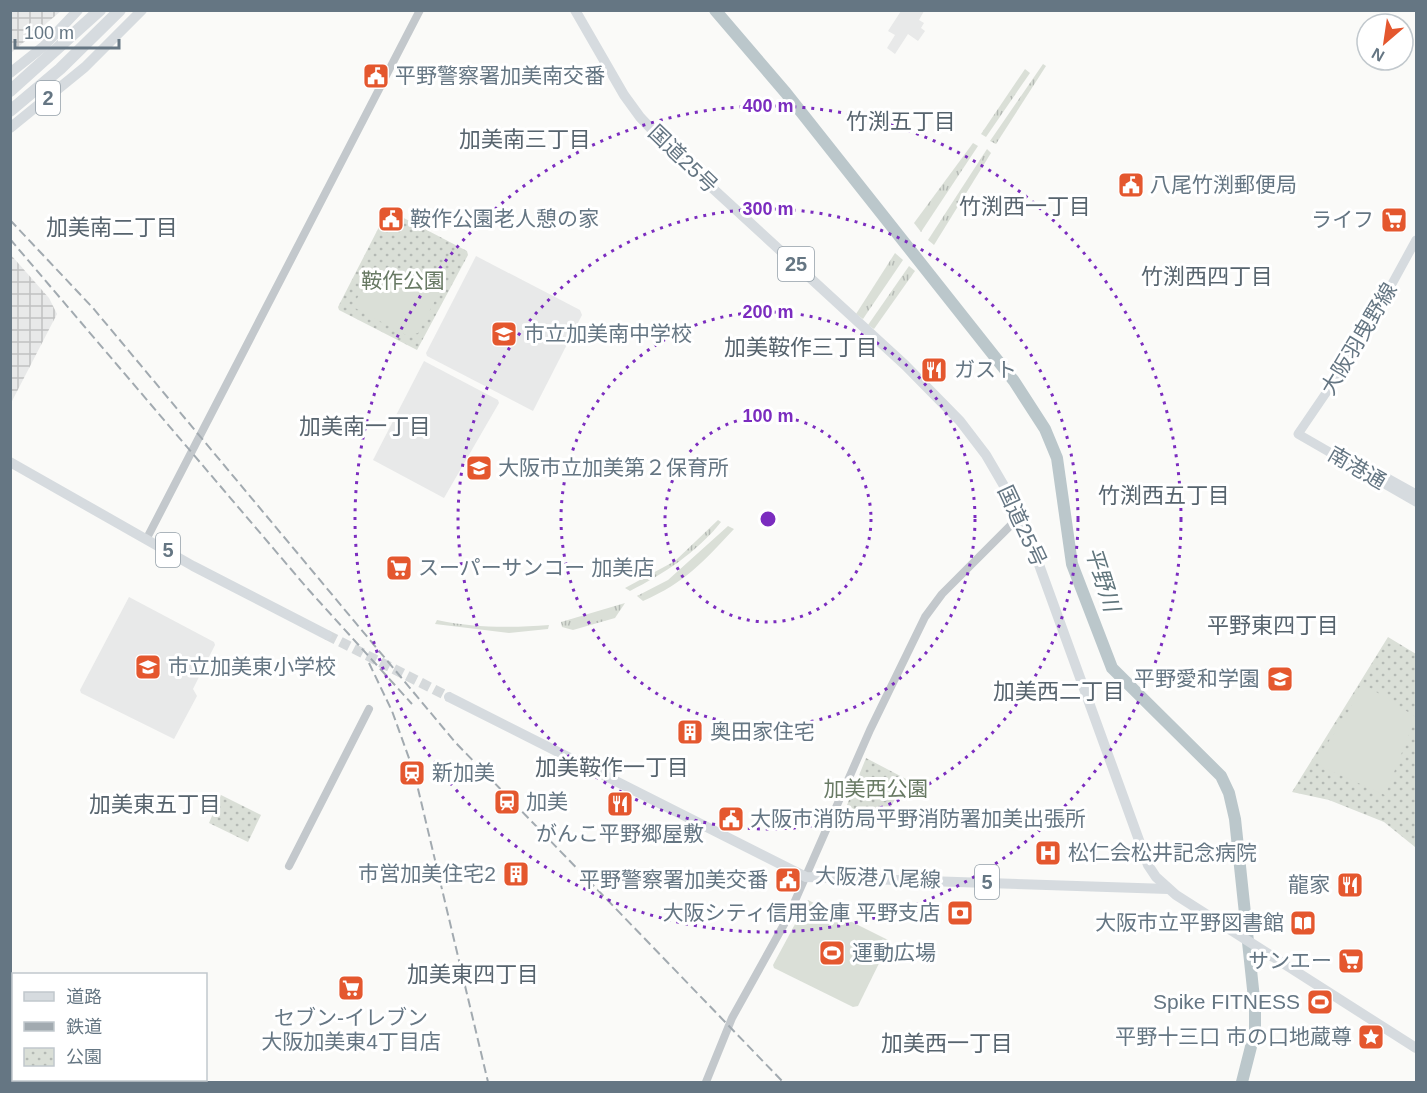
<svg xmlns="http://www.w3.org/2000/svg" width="1427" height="1093" font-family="Helvetica,'Noto Sans JP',sans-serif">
  <defs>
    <pattern id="industrial-grid" width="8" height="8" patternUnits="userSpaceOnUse" patternTransform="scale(1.5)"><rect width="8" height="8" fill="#e8e9e9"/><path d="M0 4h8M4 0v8" fill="none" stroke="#c0c1c2"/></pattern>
    <pattern id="grass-tufts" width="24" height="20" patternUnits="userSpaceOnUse" patternTransform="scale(1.5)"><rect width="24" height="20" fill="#dadfd7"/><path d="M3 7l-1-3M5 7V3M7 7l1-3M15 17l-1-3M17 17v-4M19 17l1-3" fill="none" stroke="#b4b9b4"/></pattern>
    <pattern id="park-dots" width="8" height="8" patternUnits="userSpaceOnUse" patternTransform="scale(1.5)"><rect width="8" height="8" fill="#dadfd7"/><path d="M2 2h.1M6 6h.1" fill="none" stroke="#b4b9b4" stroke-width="1.8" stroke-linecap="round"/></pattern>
  </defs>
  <rect width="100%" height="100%" fill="#fafaf8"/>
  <g fill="#e8e9e9">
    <path d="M 901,11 L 924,11 L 919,20 L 924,23 L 921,28 L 925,31 L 918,41 L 908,34 L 895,54 L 887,48 L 895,35 L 888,31 Z"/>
    <path d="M 476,256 L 580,310 L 582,315 L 533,411 L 427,356 L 426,353 Z"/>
    <path d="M 424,361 L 498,400 L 499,403 L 444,498 L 373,460 Z"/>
    <path d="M 129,597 L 214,642 L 215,645 L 193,689 L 197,696 L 174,739 L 81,693 L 80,690 Z"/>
  </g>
  <g fill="url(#industrial-grid)">
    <path d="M 11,10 L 61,10 L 61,11 L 11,53 Z"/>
    <path d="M 11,255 L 49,298 L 57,314 L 11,403 Z"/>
  </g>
  <g fill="url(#grass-tufts)">
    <path d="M 1043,64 L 1046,66 L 996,144 L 990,141 Z"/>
    <path d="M 1025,69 L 1030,73 L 986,137 L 981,134 Z"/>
    <path d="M 973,143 L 978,146 L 921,232 L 914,223 Z"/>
    <path d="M 987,149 L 991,153 L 934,245 L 928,240 Z"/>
    <path d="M 895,253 L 903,260 L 863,319 L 856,314 Z"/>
    <path d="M 909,266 L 915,271 L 874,329 L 868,325 Z"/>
    <path d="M 718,520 L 721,522 C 696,553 665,573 630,591 L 625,588 L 675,561 Z"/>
    <path d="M 728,526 L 734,529 C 703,562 686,582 643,601 L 637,596 L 668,580 Z"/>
    <path d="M 625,603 L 615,618 L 573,630 L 562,627 L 561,622 Z"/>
    <path d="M 437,620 C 474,628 510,628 549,625 L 548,629 L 509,633 L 435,624 Z"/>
  </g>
  <g fill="url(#park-dots)">
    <path d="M 398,215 L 467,251 L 468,255 L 417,350 L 339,310 L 338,307 L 380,225 L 390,230 Z"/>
    <path d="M 1388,637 L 1416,654 L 1415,847 L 1384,822 L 1329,800 L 1292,792 Z"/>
    <path d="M 866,758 L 906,779 L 887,814 L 879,810 L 873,820 L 847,805 Z"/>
    <path d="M 221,795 L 261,815 L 248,842 L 209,823 Z"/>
  </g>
  <g fill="#dadfd7">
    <path d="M 405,270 L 425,274 L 443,285 L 418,333 L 408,336 L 353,307 C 362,284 380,271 405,270 Z"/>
    <path d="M 1362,683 L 1416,717 L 1385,795 L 1322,767 L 1319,756 L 1352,706 L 1349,704 Z"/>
    <path d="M 808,900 L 890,941 L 858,1006 L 853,1007 L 774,968 L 773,965 Z"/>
  </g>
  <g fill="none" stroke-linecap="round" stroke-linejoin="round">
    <path stroke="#bbc7cb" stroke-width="12" d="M 715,10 L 786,93 L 1014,381 L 1045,429 L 1057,458 L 1072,564 L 1112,668 L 1221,776 L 1229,793 L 1235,819 L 1255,1008 L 1255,1031 L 1242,1082"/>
    <path stroke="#d5d9db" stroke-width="10" stroke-dasharray="10 5" stroke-linecap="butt" d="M 327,635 L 449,697"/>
    <g stroke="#c3c8cc" stroke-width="8">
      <path d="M 147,538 L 420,10"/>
      <path d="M 289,866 L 369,709"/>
      <path d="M 10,991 L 14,992"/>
      <path d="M 189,1080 L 195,1082"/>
      <path d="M 182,1082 L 184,1080"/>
      <path d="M 706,1082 L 732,1018 L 787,919 L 870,730 L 925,617 L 942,594 L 1021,515"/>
    </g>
    <g stroke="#d6dbdf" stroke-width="9">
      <path d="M 1416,240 L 1358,346 L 1298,434 L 1416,502"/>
      <path d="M 1380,474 L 1416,494"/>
    </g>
    <g stroke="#d6dbdf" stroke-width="10">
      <path d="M 10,73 L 44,46 L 78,10"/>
      <path d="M 10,128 L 85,67 L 142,10"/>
      <path d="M 10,462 L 193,566 L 327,635"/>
      <path d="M 449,697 L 806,877 L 1168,889"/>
    </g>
    <path stroke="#d6dbdf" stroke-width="10" d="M 575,10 L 624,95 L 640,117 L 673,152 L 905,365 L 960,421 L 986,455 L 1021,515 L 1148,865 L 1156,877 L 1176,895 L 1416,1048"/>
    <g stroke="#d6dbdf" stroke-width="12">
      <path d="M 10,91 L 100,10"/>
      <path d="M 10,111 L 60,69 L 120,10"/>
    </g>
    <g stroke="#a2aab0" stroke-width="2" stroke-dasharray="9 4.5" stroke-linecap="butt">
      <path d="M 10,220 L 93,308 L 455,742 L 783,1082"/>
      <path d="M 10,239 L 307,588 L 412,704"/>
      <path d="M 369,663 L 392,711 L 414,772 L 488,1082"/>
    </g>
  </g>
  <g fill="none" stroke="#7b2cbf" stroke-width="3" stroke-dasharray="3 6">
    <circle cx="768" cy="519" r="103"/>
    <circle cx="768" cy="519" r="207"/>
    <circle cx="768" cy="519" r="310"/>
    <circle cx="768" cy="519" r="413"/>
  </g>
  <defs>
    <symbol id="civic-square" viewBox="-11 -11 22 22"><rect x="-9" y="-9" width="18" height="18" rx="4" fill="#e4572e" stroke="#fff"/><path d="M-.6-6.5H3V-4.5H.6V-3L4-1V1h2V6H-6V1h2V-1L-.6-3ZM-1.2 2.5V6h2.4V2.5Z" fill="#fff"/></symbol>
    <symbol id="supermarket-square" viewBox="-11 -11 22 22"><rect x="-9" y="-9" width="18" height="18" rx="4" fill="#e4572e" stroke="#fff"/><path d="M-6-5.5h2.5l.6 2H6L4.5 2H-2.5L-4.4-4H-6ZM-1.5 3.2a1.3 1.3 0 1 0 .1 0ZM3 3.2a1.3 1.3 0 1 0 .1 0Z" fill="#fff"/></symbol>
    <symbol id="school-square" viewBox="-11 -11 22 22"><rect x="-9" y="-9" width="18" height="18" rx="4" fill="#e4572e" stroke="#fff"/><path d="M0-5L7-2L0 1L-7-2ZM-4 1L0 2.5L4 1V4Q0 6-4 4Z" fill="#fff"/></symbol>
    <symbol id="restaurant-square" viewBox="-11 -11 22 22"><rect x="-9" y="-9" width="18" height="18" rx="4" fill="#e4572e" stroke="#fff"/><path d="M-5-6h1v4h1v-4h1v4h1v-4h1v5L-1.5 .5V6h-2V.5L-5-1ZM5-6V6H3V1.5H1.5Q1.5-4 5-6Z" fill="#fff"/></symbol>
    <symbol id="building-square" viewBox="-11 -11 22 22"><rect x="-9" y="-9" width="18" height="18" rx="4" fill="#e4572e" stroke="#fff"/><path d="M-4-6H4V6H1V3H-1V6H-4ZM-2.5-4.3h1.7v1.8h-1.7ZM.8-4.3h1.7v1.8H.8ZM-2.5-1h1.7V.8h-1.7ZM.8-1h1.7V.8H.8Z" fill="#fff"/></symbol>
    <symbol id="station-square" viewBox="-11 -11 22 22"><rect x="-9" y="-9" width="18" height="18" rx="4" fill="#e4572e" stroke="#fff"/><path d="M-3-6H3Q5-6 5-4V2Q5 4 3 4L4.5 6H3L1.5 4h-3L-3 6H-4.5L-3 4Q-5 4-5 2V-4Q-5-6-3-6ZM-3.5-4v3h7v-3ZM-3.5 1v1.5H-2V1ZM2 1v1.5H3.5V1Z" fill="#fff"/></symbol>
    <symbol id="hospital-square" viewBox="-11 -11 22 22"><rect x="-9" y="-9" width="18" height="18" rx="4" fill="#e4572e" stroke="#fff"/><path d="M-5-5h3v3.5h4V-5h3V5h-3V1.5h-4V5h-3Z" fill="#fff"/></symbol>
    <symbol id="bank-square" viewBox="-11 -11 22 22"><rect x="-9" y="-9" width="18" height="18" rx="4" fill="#e4572e" stroke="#fff"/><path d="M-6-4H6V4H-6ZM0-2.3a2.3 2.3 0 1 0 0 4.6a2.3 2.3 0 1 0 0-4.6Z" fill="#fff"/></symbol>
    <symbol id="library-square" viewBox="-11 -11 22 22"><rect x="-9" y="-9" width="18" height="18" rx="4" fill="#e4572e" stroke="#fff"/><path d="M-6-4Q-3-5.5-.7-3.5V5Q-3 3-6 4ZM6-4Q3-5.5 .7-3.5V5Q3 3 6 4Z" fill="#fff"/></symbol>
    <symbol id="stadium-square" viewBox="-11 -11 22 22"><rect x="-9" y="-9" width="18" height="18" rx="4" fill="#e4572e" stroke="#fff"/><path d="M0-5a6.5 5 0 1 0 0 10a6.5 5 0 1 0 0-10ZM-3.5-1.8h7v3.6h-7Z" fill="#fff"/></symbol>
    <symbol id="sight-square" viewBox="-11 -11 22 22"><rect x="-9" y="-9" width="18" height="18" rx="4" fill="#e4572e" stroke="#fff"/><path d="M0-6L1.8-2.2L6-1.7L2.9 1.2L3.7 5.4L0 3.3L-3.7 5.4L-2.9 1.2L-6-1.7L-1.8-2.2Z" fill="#fff"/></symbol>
  </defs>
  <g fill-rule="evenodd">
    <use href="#civic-square" x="361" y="61" width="30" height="30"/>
    <use href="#civic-square" x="1116" y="170" width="30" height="30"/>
    <use href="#civic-square" x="376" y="204" width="30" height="30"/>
    <use href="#supermarket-square" x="1379" y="205" width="30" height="30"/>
    <use href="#school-square" x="489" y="319" width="30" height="30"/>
    <use href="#restaurant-square" x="919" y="355" width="30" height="30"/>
    <use href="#school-square" x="464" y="453" width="30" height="30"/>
    <use href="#supermarket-square" x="384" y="553" width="30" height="30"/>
    <use href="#school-square" x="133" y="652" width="30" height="30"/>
    <use href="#school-square" x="1265" y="664" width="30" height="30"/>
    <use href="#building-square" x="675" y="717" width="30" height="30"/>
    <use href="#station-square" x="397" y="758" width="30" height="30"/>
    <use href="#station-square" x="492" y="787" width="30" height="30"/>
    <use href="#restaurant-square" x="605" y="789" width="30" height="30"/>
    <use href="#civic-square" x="716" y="804" width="30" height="30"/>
    <use href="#hospital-square" x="1033" y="838" width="30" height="30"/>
    <use href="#building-square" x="501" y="859" width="30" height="30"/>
    <use href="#civic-square" x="773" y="865" width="30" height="30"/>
    <use href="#restaurant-square" x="1335" y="870" width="30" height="30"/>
    <use href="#bank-square" x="945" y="898" width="30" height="30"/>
    <use href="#library-square" x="1288" y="908" width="30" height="30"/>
    <use href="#stadium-square" x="817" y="938" width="30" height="30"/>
    <use href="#supermarket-square" x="1336" y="946" width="30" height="30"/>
    <use href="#supermarket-square" x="336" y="973" width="30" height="30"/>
    <use href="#stadium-square" x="1305" y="987" width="30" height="30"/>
    <use href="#sight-square" x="1356" y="1022" width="30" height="30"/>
  </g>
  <g text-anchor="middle" stroke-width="6" stroke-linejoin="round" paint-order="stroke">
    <g fill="#fff" stroke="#939fa8" stroke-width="1.5">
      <rect x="36" y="81" width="24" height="34" rx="4.5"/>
      <rect x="778" y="247" width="36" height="34" rx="4.5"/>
      <rect x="156" y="533" width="24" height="34" rx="4.5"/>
      <rect x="975" y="865" width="24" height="34" rx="4.5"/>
    </g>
    <g font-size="20" font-weight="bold" fill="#657683">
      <text x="48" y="105">2</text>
      <text x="796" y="271">25</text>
      <text x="168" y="557">5</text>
      <text x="987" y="889">5</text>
    </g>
    <g font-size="21" fill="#657683" stroke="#fff" text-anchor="start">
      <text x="395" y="83">平野警察署加美南交番</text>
      <text x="1150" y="192">八尾竹渕郵便局</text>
      <text x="410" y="226">鞍作公園老人憩の家</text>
      <text x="1374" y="227" text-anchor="end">ライフ</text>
      <text x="524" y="341">市立加美南中学校</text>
      <text x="954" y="377">ガスト</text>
      <text x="498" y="475">大阪市立加美第２保育所</text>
      <text x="418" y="575">スーパーサンコー 加美店</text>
      <text x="168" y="674">市立加美東小学校</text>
      <text x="1260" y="686" text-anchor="end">平野愛和学園</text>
      <text x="710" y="739">奥田家住宅</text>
      <text x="432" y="780">新加美</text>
      <text x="526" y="809">加美</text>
      <text x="750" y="826">大阪市消防局平野消防署加美出張所</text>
      <text x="620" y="841" text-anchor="middle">がんこ平野郷屋敷</text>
      <text x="1068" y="860">松仁会松井記念病院</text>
      <text x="496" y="881" text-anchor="end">市営加美住宅2</text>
      <text x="768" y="887" text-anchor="end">平野警察署加美交番</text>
      <text x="1330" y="892" text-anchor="end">龍家</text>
      <text x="940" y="920" text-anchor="end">大阪シティ信用金庫 平野支店</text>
      <text x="1284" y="930" text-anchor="end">大阪市立平野図書館</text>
      <text x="852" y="960">運動広場</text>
      <text x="1332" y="968" text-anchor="end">サンエー</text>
      <text x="1300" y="1009" text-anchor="end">Spike FITNESS</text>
      <text x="351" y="1025" text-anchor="middle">セブン-イレブン<tspan x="351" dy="24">大阪加美東4丁目店</tspan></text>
      <text x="1352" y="1044" text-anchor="end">平野十三口 市の口地蔵尊</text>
    </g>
    <g font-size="21" fill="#657683" stroke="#fff">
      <text transform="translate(683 159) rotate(44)" y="7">国道25号</text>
      <text transform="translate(1359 339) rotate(-59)" y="7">大阪羽曳野線</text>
      <text transform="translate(1357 468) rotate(30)" y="7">南港通</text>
      <text transform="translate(1022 526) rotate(65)" y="7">国道25号</text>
      <text transform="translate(878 878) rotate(2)" y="7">大阪港八尾線</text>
    </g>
    <g font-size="21" fill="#687a64" stroke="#fff">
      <text x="403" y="288">鞍作公園</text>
      <text x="876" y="796">加美西公園</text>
    </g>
    <g font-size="22" fill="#57646e" stroke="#fff">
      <text x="901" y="129">竹渕五丁目</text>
      <text x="525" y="147">加美南三丁目</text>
      <text x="1025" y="214">竹渕西一丁目</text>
      <text x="112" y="235">加美南二丁目</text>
      <text x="1207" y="284">竹渕西四丁目</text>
      <text x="801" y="355">加美鞍作三丁目</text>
      <text x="365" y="434">加美南一丁目</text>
      <text x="1164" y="503">竹渕西五丁目</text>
      <text x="1273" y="633">平野東四丁目</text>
      <text x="1059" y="699">加美西二丁目</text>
      <text x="612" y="775">加美鞍作一丁目</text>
      <text x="155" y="812">加美東五丁目</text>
      <text x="473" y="982">加美東四丁目</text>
      <text x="947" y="1051">加美西一丁目</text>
    </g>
    <g font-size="22" font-style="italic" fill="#60757c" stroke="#fff">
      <text transform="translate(1103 579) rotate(72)" y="8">平野川</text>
    </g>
  </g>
  <circle cx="768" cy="519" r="9" fill="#7b2cbf" stroke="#fff" stroke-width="3"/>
  <g font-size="18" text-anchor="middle" font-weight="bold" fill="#7b2cbf" stroke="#fff" stroke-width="6" stroke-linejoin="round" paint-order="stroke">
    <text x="768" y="112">400 m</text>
    <text x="768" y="215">300 m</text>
    <text x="768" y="318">200 m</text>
    <text x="768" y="422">100 m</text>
  </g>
  <rect width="1427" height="1093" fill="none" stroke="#657683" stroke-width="24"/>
  <rect x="12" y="973" width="195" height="108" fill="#ffffff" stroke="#c1c8cd" stroke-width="1.5"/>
  <rect x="24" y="992" width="30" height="9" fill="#d6dbdf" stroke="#c1c8cd" stroke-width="1.5"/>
  <text x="66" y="1003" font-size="18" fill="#657683">道路</text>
  <rect x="24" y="1022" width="30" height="9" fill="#a2aab0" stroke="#c1c8cd" stroke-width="1.5"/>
  <text x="66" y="1033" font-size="18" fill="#657683">鉄道</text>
  <rect x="24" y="1048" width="30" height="18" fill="url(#park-dots)" stroke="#c1c8cd" stroke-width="1.5"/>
  <text x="66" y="1063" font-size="18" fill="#657683">公園</text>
  <g transform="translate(1385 42) rotate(209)"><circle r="28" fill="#ffffff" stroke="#c1c8cd" stroke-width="1.5"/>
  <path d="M0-4.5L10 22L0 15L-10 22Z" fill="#e4572e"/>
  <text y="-9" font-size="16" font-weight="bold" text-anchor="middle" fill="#657683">N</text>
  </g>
  <path d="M15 39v9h104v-9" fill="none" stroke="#657683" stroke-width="3"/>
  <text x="24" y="39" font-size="18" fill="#657683" stroke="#ffffff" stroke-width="4.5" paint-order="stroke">100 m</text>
</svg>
